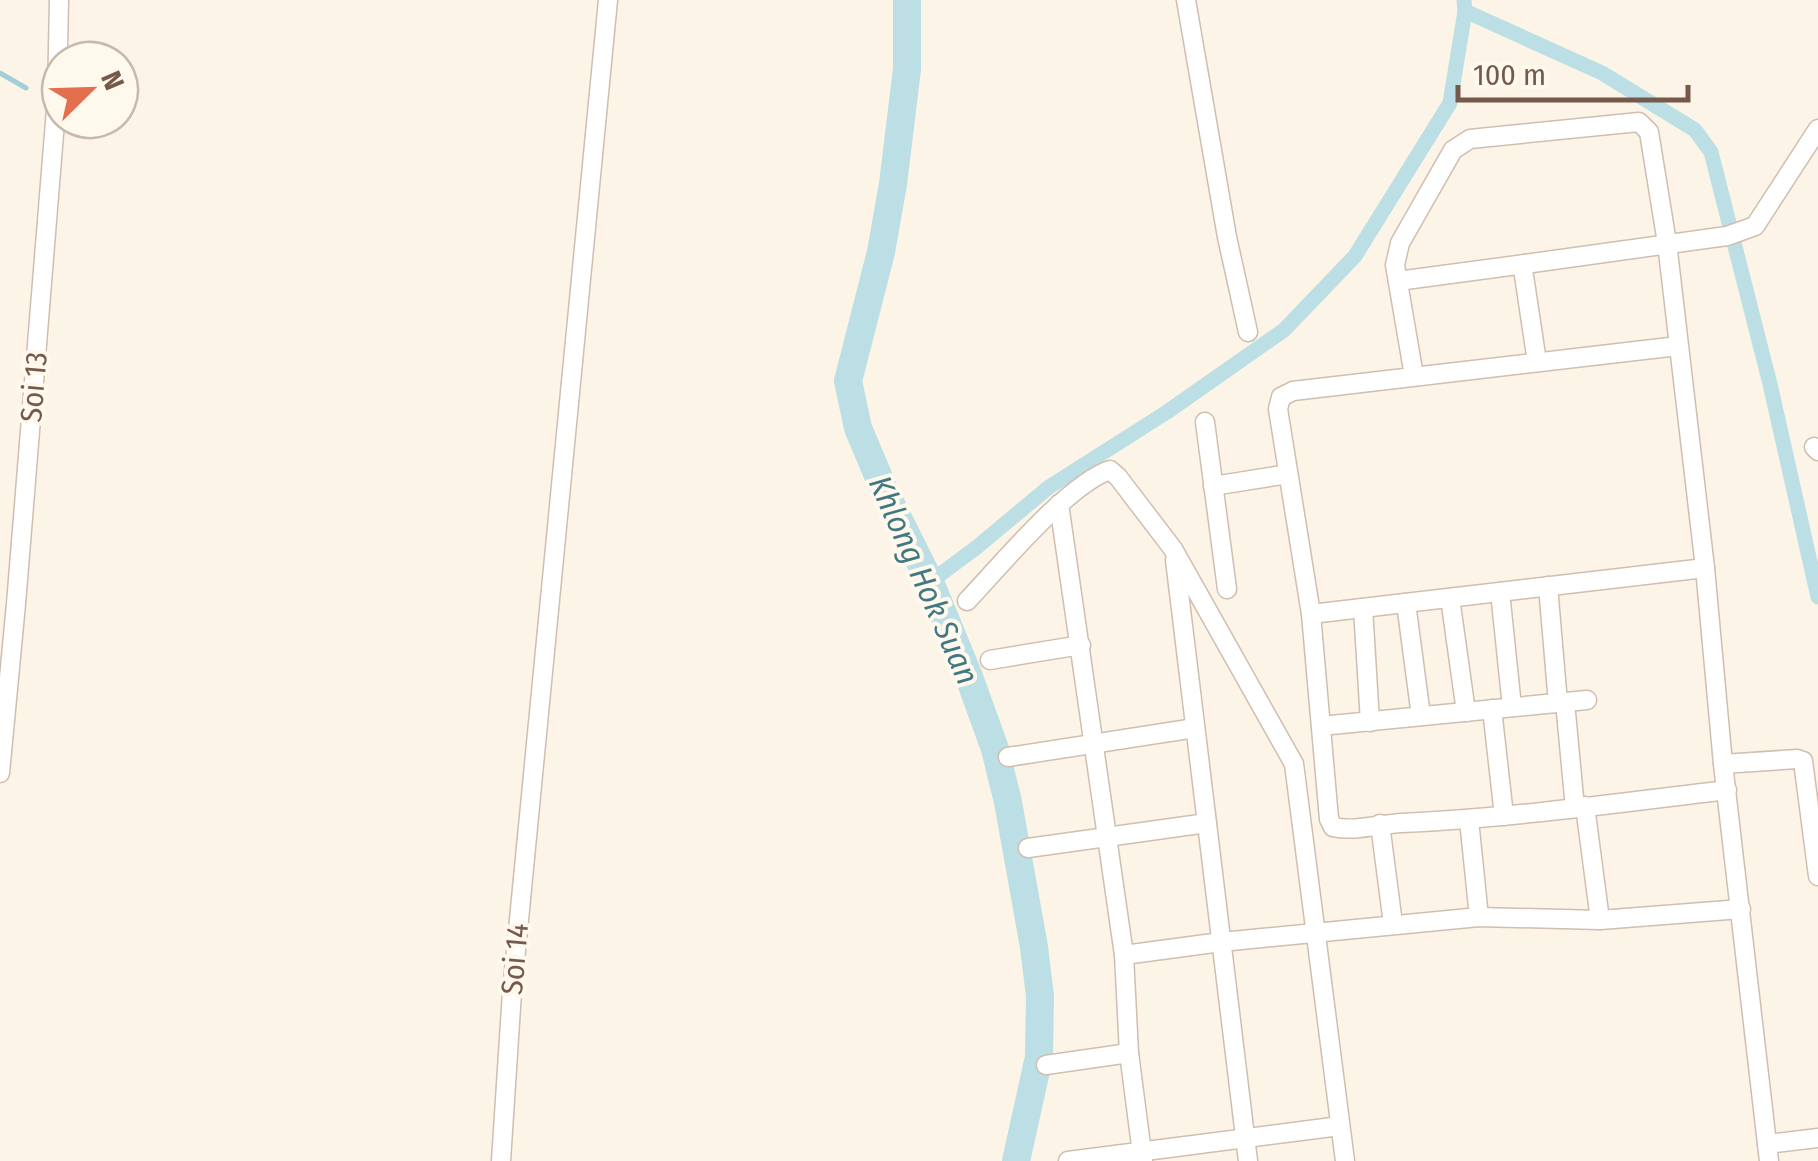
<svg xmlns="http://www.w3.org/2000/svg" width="1818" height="1161" font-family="'Fira Sans Condensed',sans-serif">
  <rect width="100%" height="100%" fill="#fcf4e7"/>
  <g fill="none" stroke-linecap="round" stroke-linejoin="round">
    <path stroke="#a2cfd7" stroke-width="5" d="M 0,73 L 26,88"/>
    <g stroke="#bbdfe5" stroke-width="15">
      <path d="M 1465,11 L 1602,73 L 1695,130 L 1711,152 L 1770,384 L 1818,597"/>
      <path d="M 930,582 L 977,547 L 1049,487 L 1167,412 L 1284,330 L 1355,256 L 1450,103 L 1465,11 L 1464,0"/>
    </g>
    <path stroke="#bbdfe5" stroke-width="28" d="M 907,0 L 907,69 L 893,184 L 881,252 L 848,381 L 858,428 L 885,492 L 930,582 L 968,674 L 995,749 L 1008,802 L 1034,947 L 1040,996 L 1039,1057 L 1016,1161"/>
    <defs>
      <g id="minor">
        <path d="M 1186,0 L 1227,237 L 1248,332"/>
        <path d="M 1398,281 L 1525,264"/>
        <path d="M 1678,346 L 1293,391 L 1281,397 L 1278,409 L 1311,614 L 1329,819 L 1333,827 C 1354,832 1380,824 1402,823 C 1511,818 1619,803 1727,790"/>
        <path d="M 1537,362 L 1523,269 L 1525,264 L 1727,236 L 1755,226 L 1818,129"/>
        <path d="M 1414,376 L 1395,265 L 1400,243 L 1453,150 L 1470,139 L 1639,122 L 1649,132 L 1667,243 L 1705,568 L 1723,764 L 1769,1161"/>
        <path d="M 1205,422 L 1227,589"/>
        <path d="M 1814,447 L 1818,451"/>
        <path d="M 1213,486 L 1288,474"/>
        <path d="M 1059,504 L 1124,955 L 1129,1053 L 1143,1161"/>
        <path d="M 1175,560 L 1248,1161"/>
        <path d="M 1548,586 L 1558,703"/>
        <path d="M 1500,592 L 1512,707"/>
        <path d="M 1450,598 L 1466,712"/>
        <path d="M 967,601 C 1000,566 1068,484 1110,470 L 1118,477 L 1173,549 L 1294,764 L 1345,1161"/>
        <path d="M 1406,603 L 1421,716"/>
        <path d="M 1363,608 L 1370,722"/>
        <path d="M 1311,614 L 1705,568"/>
        <path d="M 990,660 L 1081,645"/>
        <path d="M 1565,702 L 1575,808"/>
        <path d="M 1492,709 L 1504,816"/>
        <path d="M 1321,726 L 1587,700"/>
        <path d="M 1008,757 L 1195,728"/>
        <path d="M 1723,764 L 1797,759 L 1803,761 L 1818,876"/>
        <path d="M 0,773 L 16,604 L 57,97 L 59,0"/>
        <path d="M 1585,806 L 1600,920"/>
        <path d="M 1469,820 L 1479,917"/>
        <path d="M 1380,824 L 1393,924"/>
        <path d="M 1028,848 L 1207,823"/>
        <path d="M 1124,955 L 1221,942 L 1479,917 L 1600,920 L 1741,909"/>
        <path d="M 1046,1065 L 1129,1053"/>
        <path d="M 1767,1144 L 1818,1138"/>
        <path d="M 501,1161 L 512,992 L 608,0"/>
        <path d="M 1068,1161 L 1340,1126"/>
      </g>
    </defs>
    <use href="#minor" stroke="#d0beaf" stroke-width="21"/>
    <use href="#minor" stroke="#fff" stroke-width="18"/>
  </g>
  <g text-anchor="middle" stroke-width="8" stroke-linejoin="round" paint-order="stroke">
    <g font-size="30" fill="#755a4b" stroke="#fff8ed">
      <text transform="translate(34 387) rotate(-85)" y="10">Soi 13</text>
      <text transform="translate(515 959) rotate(-85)" y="10">Soi 14</text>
    </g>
    <g font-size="32" font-style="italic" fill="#437781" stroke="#fff8ed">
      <text transform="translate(924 580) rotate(66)" y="11">Khlong Hok Suan</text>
    </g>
  </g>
  <g transform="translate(90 90) rotate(67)"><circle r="48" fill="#fff8ed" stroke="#c8b9ac" stroke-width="2.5"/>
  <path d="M0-8L18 38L0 25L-18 38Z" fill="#e36f4f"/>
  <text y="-15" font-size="28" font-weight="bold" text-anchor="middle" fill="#755a4b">N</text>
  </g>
  <path d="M1458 85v15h230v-15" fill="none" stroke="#755a4b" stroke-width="5"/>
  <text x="1473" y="85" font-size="30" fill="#755a4b" stroke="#fff8ed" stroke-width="8" paint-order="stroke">100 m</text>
</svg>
